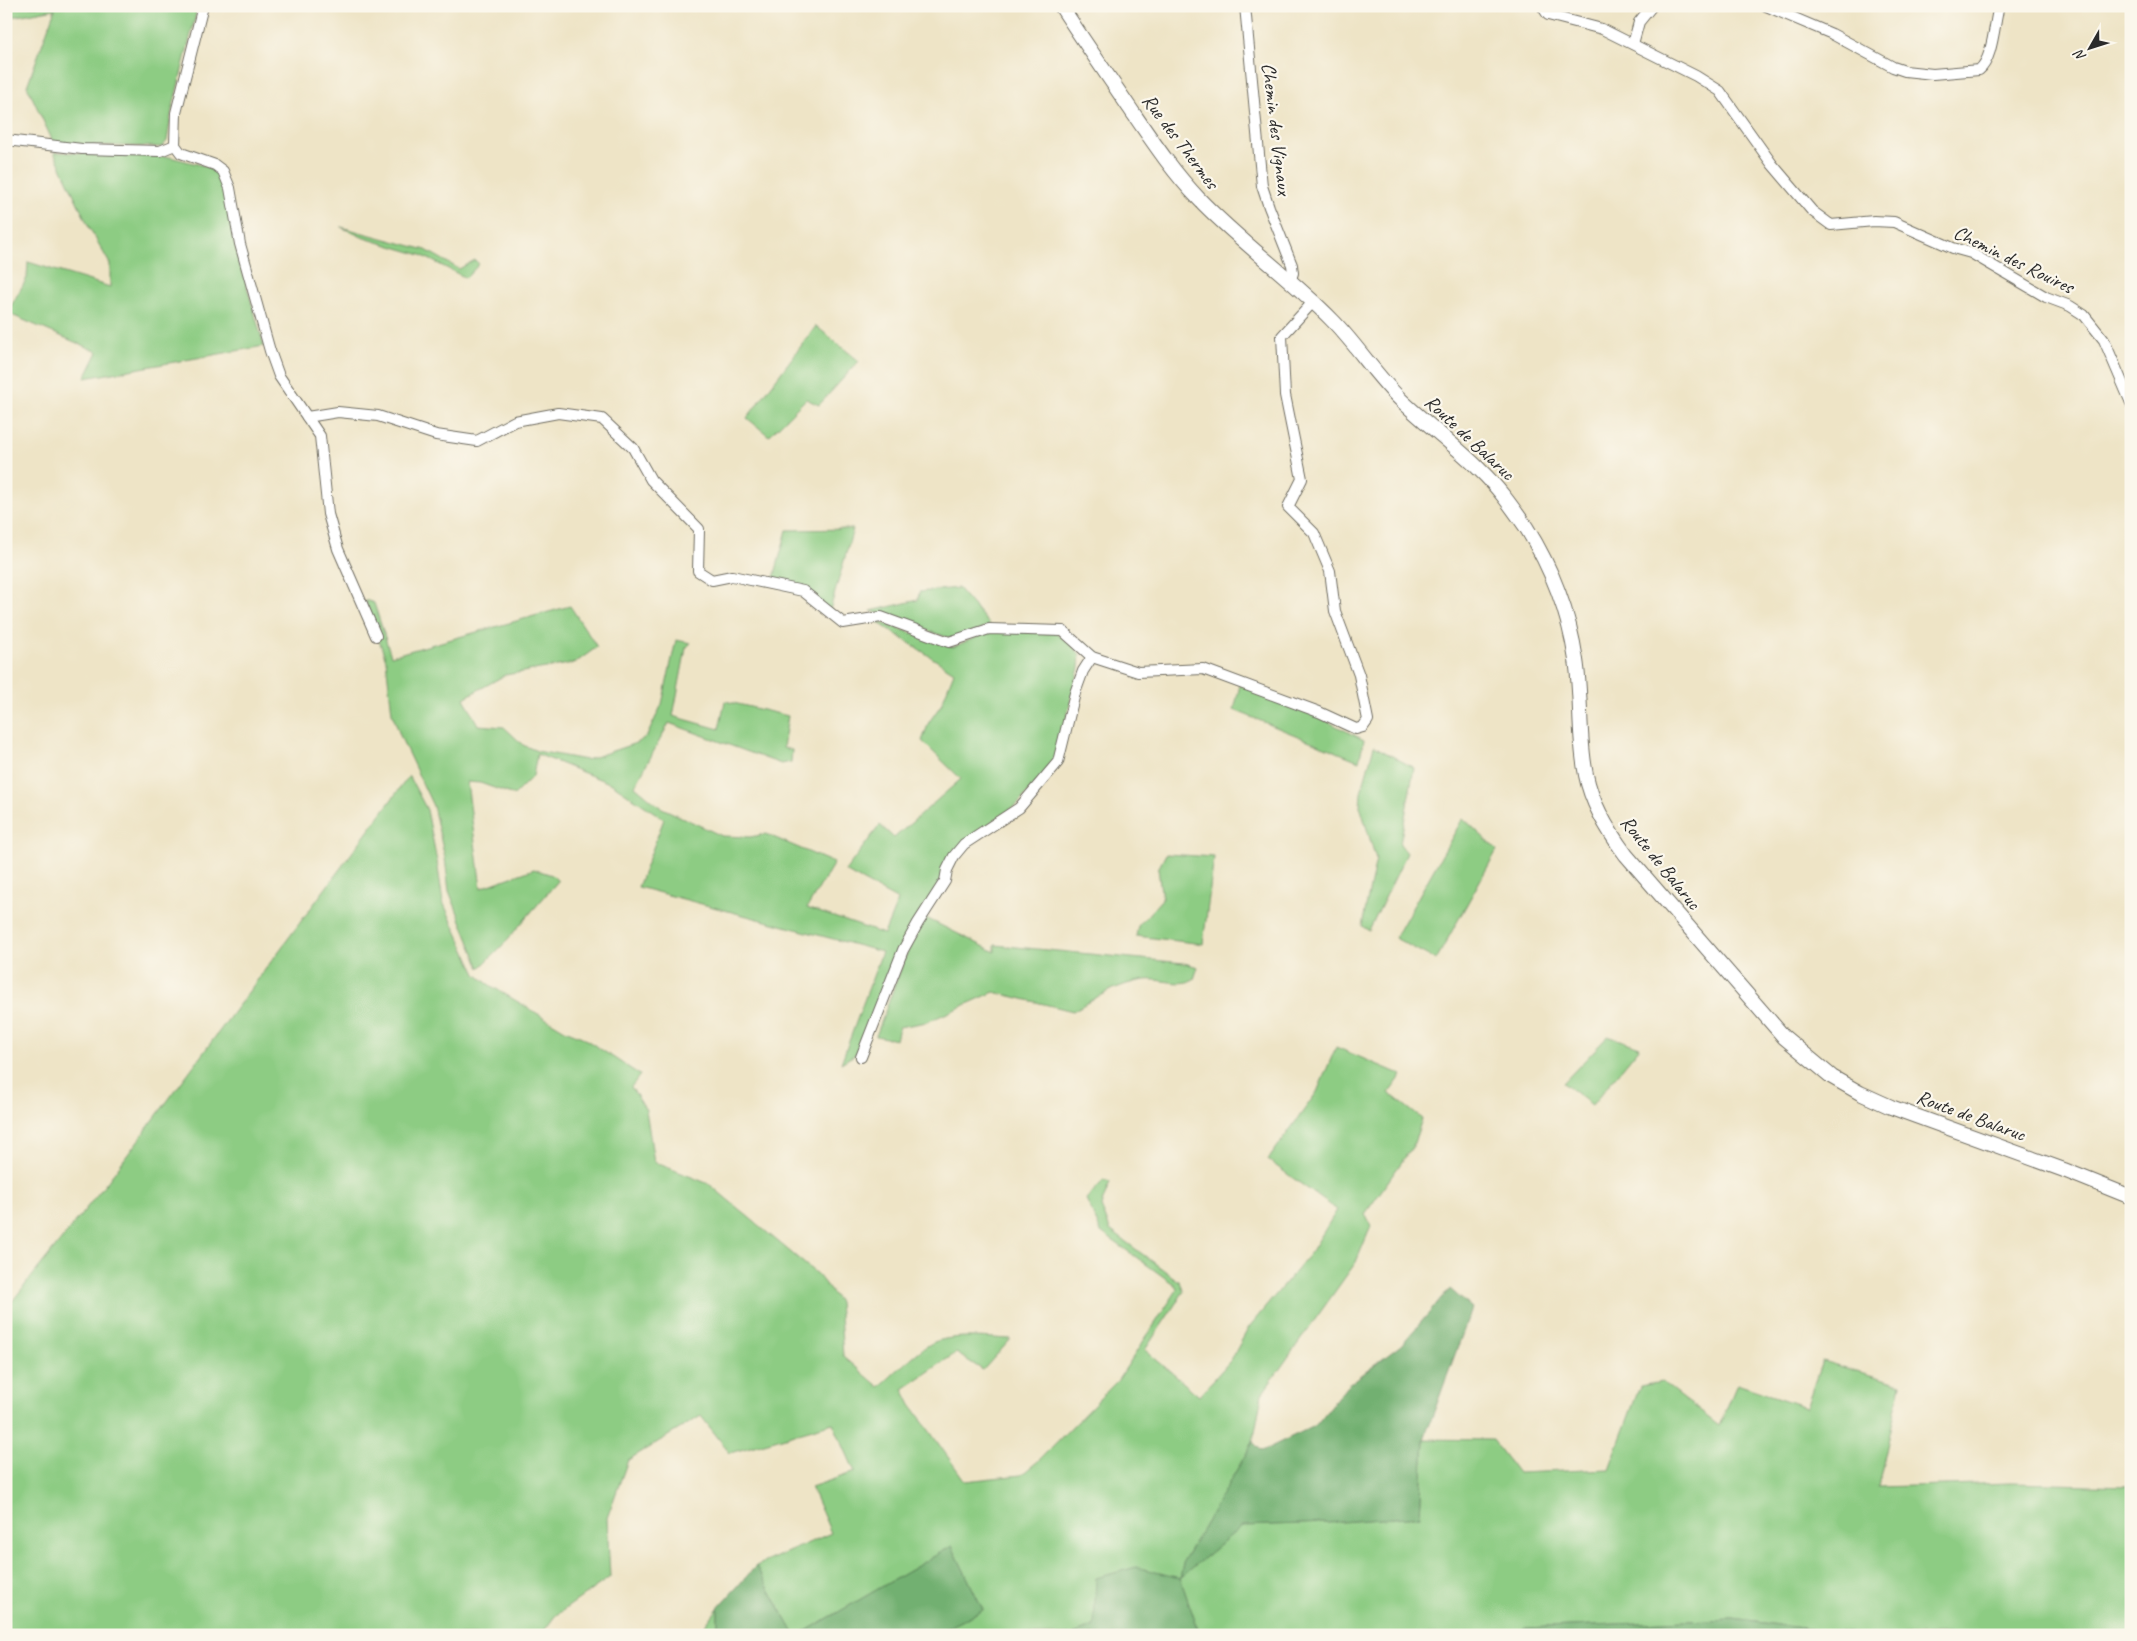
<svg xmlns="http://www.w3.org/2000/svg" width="2137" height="1641" font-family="Caveat,sans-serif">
  <rect width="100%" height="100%" fill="#fbf7ec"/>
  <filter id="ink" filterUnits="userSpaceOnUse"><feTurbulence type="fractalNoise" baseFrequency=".02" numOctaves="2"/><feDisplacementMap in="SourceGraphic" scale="10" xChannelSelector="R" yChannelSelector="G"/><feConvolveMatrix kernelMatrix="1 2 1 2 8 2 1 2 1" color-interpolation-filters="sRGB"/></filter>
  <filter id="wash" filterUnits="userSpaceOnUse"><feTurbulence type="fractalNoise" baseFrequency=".0096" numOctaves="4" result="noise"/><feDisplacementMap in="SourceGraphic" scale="20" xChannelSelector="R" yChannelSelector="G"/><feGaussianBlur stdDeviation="1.12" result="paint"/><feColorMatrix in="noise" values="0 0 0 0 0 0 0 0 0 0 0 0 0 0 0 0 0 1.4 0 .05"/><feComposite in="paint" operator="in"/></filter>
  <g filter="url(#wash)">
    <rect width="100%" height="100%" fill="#eee4c6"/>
    <g fill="#8dcc83" stroke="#5c7c57">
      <path d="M 6,6 L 198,6 L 172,110 L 167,141 L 162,147 L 54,144 L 27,86 L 55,9 L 6,18 Z"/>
      <path d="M 54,152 L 170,157 L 213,168 L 221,176 L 227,195 L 234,242 L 264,346 L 85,378 L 98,352 L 7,313 L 27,278 L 28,262 L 110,287 L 110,264 L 89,227 Z"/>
      <path d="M 341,227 L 426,250 L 459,269 L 475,260 L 479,264 L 466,278 L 421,255 L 364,238 Z"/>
      <path d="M 816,326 L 859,361 L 819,405 L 806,399 L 769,436 L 747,418 Z"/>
      <path d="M 853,529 L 830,610 L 773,581 L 787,530 Z"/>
      <path d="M 958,588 L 990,625 L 955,640 L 871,611 L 918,600 L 919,592 Z"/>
      <path d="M 365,600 L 374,603 L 391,656 L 570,606 L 597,647 L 575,663 L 505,675 L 464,698 L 478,725 L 504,727 L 523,745 L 537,751 L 586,760 L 636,743 L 647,736 L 662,704 L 676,640 L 691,643 L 686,648 L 673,716 L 719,729 L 725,701 L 788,716 L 783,748 L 792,750 L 791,762 L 781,764 L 669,723 L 635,786 L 660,807 L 722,836 L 750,837 L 766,834 L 834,863 L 807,908 L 884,934 L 898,900 L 845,871 L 880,825 L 894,838 L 961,779 L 922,741 L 929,722 L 941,705 L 954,672 L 874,620 L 953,647 L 991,631 L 1055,633 L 1072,644 L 1080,655 L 1079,668 L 1056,760 L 1018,804 L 975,833 L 914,921 L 861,1051 L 841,1063 L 882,952 L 638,887 L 664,819 L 612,784 L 537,754 L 533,776 L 514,795 L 480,783 L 467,782 L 481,888 L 534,869 L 552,875 L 558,881 L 501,947 L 480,968 L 449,891 L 445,858 L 433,806 L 401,738 L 392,713 L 386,660 Z"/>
      <path d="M 1240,685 L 1299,707 L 1364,740 L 1359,761 L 1234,710 Z"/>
      <path d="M 1374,746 L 1414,768 L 1400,844 L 1407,853 L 1369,931 L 1362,926 L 1376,859 L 1360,806 L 1361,793 Z"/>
      <path d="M 409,776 L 427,810 L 437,861 L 443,902 L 476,974 L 488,984 L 565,1030 L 582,1037 L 640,1075 L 631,1087 L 646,1110 L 654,1162 L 709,1184 L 818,1275 L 839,1302 L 843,1356 L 879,1387 C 893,1375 921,1346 937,1341 C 960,1334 987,1338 1011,1339 L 983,1370 L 956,1353 L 903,1389 L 911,1405 L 965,1481 L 1021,1475 L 1037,1462 L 1118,1380 L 1177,1290 L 1175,1285 L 1101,1232 L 1086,1199 L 1104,1180 L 1110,1182 L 1101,1206 L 1110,1230 L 1180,1282 L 1184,1291 L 1145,1350 L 1199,1396 L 1231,1360 L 1249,1327 L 1312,1251 L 1337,1210 L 1268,1160 L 1317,1092 L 1336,1047 L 1402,1075 L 1389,1093 L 1422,1119 L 1413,1146 L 1365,1214 L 1371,1226 L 1356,1262 L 1262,1394 L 1253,1442 L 1184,1560 L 1180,1578 L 1242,1526 L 1327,1523 L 1420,1516 L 1424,1439 L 1493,1440 L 1518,1473 L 1609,1469 L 1640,1386 L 1662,1382 L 1719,1426 L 1737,1384 L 1806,1407 L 1822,1361 L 1901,1384 L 1878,1487 L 2011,1483 L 2131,1486 L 2131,1635 L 1855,1635 L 1732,1619 L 1526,1628 L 1524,1635 L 1200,1635 L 1180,1578 L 1094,1626 L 1071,1635 L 932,1635 L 983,1610 L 952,1546 L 799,1635 L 795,1635 L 756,1566 L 831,1533 L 811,1487 L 855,1472 L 833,1423 L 730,1453 L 701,1416 L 628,1460 L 607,1518 L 610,1577 L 555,1616 L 541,1635 L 6,1635 L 6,1309 L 108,1181 Z"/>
      <path d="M 1463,818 L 1497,850 L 1436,960 L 1395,938 Z"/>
      <path d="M 1166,854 L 1214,857 L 1203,944 L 1136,936 L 1138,926 L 1162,899 L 1158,869 Z"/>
      <path d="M 926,918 L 995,952 L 995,945 L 1184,963 L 1198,967 L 1194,979 C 1180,988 1162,978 1145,980 C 1119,983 1095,998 1073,1011 L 994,992 L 927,1022 L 899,1027 L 896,1040 L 876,1036 L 908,950 Z"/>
      <path d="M 1608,1036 L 1640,1047 L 1592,1105 L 1563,1083 Z"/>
      <path d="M 718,1608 L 718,1635 L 698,1635 Z"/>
    </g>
    <g fill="#72b071" stroke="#4e6e4e">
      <path d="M 1450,1289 L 1472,1308 L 1424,1439 L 1420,1516 L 1327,1523 L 1242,1526 L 1180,1578 L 1200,1635 L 1071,1635 L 1094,1626 L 1096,1578 L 1136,1567 L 1180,1578 L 1184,1560 L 1253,1442 L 1262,1451 L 1316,1425 L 1347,1386 L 1401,1345 Z"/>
      <path d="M 952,1546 L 983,1610 L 932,1635 L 799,1635 Z"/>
      <path d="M 756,1566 L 795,1635 L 718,1635 L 718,1608 Z"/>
      <path d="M 1732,1619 L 1855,1635 L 1524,1635 L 1525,1628 Z"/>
    </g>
  </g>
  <g filter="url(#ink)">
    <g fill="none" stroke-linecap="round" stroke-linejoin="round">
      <defs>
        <g id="street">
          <path d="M 203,6 L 176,113 L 175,145 L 181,153 L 215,165 L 223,171 L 230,188 L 240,244 L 270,351 L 279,376 L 320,436 L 328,514 L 338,549 L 376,636"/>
          <path d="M 1245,6 L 1262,186 L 1269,207 L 1292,265 L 1293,273 L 1290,282"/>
          <path d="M 1542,6 L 1548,15 L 1602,29 L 1696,76 L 1720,91 L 1772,164 L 1812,211 L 1831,225 L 1874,221 L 1894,222 L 1953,248 L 1971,253 L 2046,297 L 2070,306 L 2084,315 L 2104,340 L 2131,403"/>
          <path d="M 1766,6 L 1832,34 L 1893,67 L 1905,71 L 1933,74 L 1979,70 C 1993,59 1994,24 1999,6"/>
          <path d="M 1633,44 L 1639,22 L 1652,6"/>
          <path d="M 6,140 L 82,149 L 160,151 L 175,145"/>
          <path d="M 307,417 L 338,412 L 378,416 L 436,435 L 477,441 L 515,421 L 558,413 L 602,419 L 633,448 L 651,480 L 699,529 L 698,571 L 712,580 L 732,576 L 803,591 L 843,623 L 881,617 L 949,642 L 989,629 L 1063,631 L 1092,657 L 1138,672 L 1203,669 L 1319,712 L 1356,729 L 1363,727 L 1368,720 L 1359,675 L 1335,611 L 1330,571 L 1314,533 L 1288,507 L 1302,479 L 1285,395 L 1282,336 L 1313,302"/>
          <path d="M 861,1057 L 903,950 L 918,923 L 945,881 L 947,870 L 954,856 L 964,844 L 1019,808 L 1058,762 L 1075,693 L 1083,671 L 1092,657"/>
        </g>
        <path id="secondary" d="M 1061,6 C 1083,40 1106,73 1129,107 C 1151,139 1172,171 1199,199 C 1240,242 1290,277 1332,320 C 1357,345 1375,375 1401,400 C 1426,424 1455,445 1480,470 C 1498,487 1512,507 1526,527 C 1551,567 1569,613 1576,660 C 1582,698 1578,737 1586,775 C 1592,805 1608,831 1626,855 L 1784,1037 L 1832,1077 L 1860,1093 L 1891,1107 L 2064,1170 L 2131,1197"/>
      </defs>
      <use href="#street" stroke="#6f6c61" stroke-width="12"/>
      <use href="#secondary" stroke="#6f6c61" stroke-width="16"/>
      <use href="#street" stroke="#fff" stroke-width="10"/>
      <use href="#secondary" stroke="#fff" stroke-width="14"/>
    </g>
  </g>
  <g text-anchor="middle" stroke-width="4.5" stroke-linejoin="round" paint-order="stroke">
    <g font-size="20" fill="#2b2b2b" stroke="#fbf7ec">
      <text transform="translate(1277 129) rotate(83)" y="7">Chemin des Vignaux</text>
      <text transform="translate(1181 141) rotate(53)" y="7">Rue des Thermes</text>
      <text transform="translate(2014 259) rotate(26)" y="7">Chemin des Rouires</text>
      <text transform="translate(1470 437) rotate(43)" y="7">Route de Balaruc</text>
      <text transform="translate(1661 862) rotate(51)" y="7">Route de Balaruc</text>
      <text transform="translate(1971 1115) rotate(20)" y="7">Route de Balaruc</text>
    </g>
  </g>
  <rect width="2137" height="1641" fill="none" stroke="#fbf7ec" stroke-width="25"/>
  <g transform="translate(2090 48) rotate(231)" stroke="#fbf7ec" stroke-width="4" paint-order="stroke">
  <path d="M0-4L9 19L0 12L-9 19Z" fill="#2b2b2b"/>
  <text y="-8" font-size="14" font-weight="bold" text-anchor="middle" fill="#2b2b2b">N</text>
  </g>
</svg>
